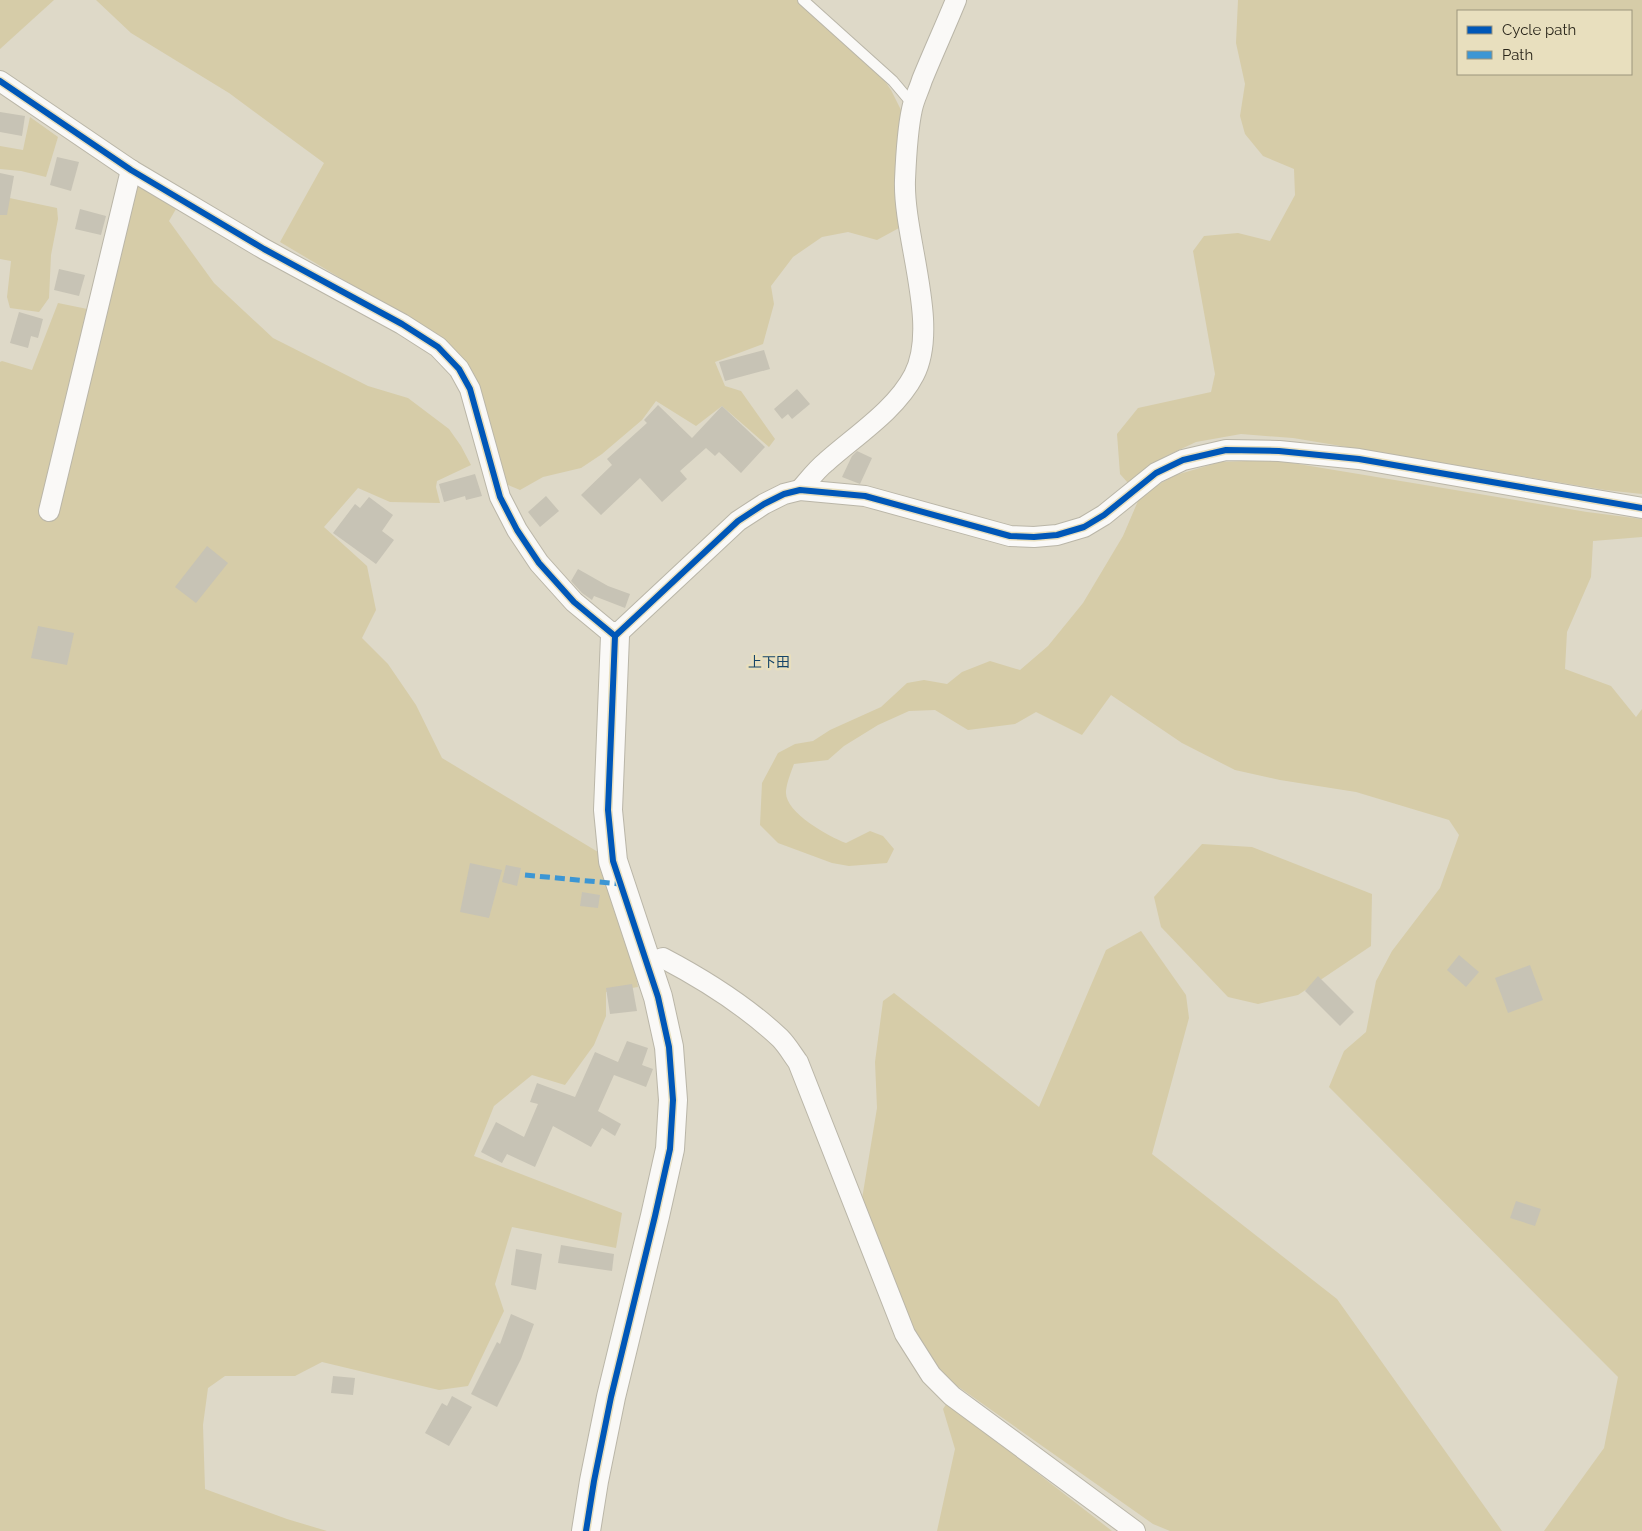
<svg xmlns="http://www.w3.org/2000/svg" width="1642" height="1531" font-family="Raleway,'Noto Sans JP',sans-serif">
  <rect width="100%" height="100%" fill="#ded9c8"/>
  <g fill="#d6cca8" fill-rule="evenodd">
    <path d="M 0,0 L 54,0 L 0,49 Z"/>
    <path d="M 96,0 L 797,0 L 880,74 L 891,90 L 904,116 L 899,228 L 877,240 L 848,232 L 822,237 L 793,257 L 771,286 L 774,304 L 763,344 L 715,362 L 725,386 L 741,391 L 775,439 L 769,447 L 722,406 L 696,426 L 656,401 L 642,420 L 602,454 L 581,468 L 543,477 L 520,490 L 501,482 L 478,397 L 369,295 L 280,242 L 324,163 L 229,93 L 131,33 Z"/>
    <path d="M 1238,0 L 1642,0 L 1642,494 L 1605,490 L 1293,438 L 1241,434 L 1196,442 L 1164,457 L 1128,483 L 1120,474 L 1117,434 L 1138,408 L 1211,392 L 1215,374 L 1193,251 L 1204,236 L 1238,233 L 1270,241 L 1295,195 L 1294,169 L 1263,156 L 1245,134 L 1240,116 L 1245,84 L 1236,43 ZM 1458,11 L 1631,11 L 1631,74 L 1458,74 Z"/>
    <path d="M 30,117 L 58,137 L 46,177 L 21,171 L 0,169 L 0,146 L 23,150 Z"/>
    <path d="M 134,183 L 176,209 L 169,221 L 214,283 L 273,338 L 368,386 L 408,398 L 449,429 L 461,446 L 471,465 L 437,481 L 436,487 L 440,503 L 390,502 L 358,488 L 324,527 L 367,566 L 376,610 L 362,638 L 388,664 L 416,705 L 442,758 L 598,852 L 622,922 L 634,966 L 638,987 L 606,992 L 606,1016 L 594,1045 L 565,1085 L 532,1075 L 494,1106 L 474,1156 L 622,1213 L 616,1248 L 512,1227 L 495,1284 L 504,1311 L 468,1386 L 439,1390 L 322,1362 L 295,1376 L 225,1376 L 208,1388 L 203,1425 L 205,1489 L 287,1519 L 327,1531 L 0,1531 L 0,362 L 2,361 L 32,370 L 58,303 L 107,313 Z"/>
    <path d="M 0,196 L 57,208 L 58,219 L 51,255 L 49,298 L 39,312 L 10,308 L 7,297 L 11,261 L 0,259 Z"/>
    <path d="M 1274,460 L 1587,512 L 1642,519 L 1642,537 L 1593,541 L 1591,577 L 1567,632 L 1565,669 L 1611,686 L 1636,717 L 1642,709 L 1642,1531 L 1544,1531 L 1604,1448 L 1618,1377 L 1329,1087 L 1344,1051 L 1366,1032 L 1376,981 L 1392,951 L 1440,888 L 1459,835 L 1449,820 L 1356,792 L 1280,780 L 1235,770 L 1182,743 L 1111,695 L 1082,735 L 1036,712 L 1015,724 L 968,730 L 935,710 L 909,711 L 878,725 L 844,746 L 828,760 L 794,764 C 791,772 787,782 786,791 C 784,812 828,836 846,843 L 870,831 L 883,836 L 894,849 L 887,863 L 849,866 L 832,863 L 778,843 L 760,825 L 762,783 L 778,753 L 795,744 L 813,741 L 830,730 L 881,707 L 907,683 L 924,680 L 947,684 L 962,672 L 990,661 L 1020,670 L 1048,646 L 1083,603 L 1123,536 L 1141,494 L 1176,475 L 1220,462 Z"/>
    <path d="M 1202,844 L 1252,847 L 1372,894 L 1371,946 L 1298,995 L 1258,1004 L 1228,997 L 1161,927 L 1154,897 Z"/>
    <path d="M 1141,931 L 1186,995 L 1189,1018 L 1152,1154 L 1337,1299 L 1502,1531 L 1170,1531 L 1153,1524 L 936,1371 L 909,1324 L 861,1205 L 877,1108 L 875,1062 L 883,1001 L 894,993 L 1039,1107 L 1106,950 Z"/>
    <path d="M 947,1403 L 1112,1531 L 937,1531 L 955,1449 L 943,1409 Z"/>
  </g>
  <g fill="#c7c3b5">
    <path d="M 0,112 L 25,116 L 22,136 L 0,132 Z"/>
    <path d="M 57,157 L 79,162 L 71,191 L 50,185 Z"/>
    <path d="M 0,173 L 14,176 L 7,215 L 0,215 Z"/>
    <path d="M 80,209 L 106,216 L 101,235 L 75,229 Z"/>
    <path d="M 59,269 L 85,275 L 79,296 L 54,290 Z"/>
    <path d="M 19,312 L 43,319 L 38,338 L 31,336 L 28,348 L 10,343 Z"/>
    <path d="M 764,350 L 770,369 L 725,381 L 719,362 Z"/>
    <path d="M 797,389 L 810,404 L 792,419 L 788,414 L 782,419 L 774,409 Z"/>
    <path d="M 658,405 L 692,438 L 722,406 L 765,447 L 741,473 L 719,452 L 715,456 L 706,448 L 680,471 L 687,479 L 662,502 L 640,478 L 601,515 L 581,495 L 612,465 L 607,459 L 647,423 L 644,420 Z"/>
    <path d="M 857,451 L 872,458 L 860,484 L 842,477 L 852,456 Z"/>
    <path d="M 475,474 L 482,496 L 466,500 L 465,496 L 444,502 L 439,484 Z"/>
    <path d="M 546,496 L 559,511 L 540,527 L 528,512 Z"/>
    <path d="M 369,497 L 393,515 L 382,531 L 394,540 L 376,564 L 333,533 L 355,504 L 360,508 Z"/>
    <path d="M 207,546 L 228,563 L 196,603 L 175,587 Z"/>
    <path d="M 578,569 L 608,586 L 630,594 L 625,608 L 594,596 L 592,600 L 582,593 L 571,581 Z"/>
    <path d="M 38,626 L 74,633 L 67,665 L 31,658 Z"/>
    <path d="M 470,863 L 502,870 L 489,918 L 460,912 Z"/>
    <path d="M 506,865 L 521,868 L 517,886 L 502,882 Z"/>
    <path d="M 582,892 L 600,895 L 598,908 L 580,906 Z"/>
    <path d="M 1459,955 L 1479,972 L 1466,987 L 1447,970 Z"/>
    <path d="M 1530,965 L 1543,1000 L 1508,1013 L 1495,978 Z"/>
    <path d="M 1318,976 L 1354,1012 L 1340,1026 L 1305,991 Z"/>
    <path d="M 632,984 L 637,1011 L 610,1014 L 606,988 Z"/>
    <path d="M 627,1041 L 648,1048 L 642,1065 L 653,1069 L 646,1087 L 614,1075 L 598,1111 L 621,1124 L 615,1136 L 602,1128 L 591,1147 L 553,1126 L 535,1167 L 507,1154 L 502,1163 L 481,1152 L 496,1122 L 524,1137 L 538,1104 L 530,1102 L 537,1083 L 575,1097 L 595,1052 L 618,1062 Z"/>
    <path d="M 1516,1201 L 1541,1209 L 1535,1226 L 1510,1218 Z"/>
    <path d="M 561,1245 L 614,1254 L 612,1271 L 558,1263 Z"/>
    <path d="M 516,1249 L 542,1254 L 536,1290 L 511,1285 Z"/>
    <path d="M 511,1314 L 534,1324 L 521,1359 L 497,1407 L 471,1394 L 497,1342 L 500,1344 Z"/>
    <path d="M 333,1376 L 355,1378 L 353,1395 L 331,1393 Z"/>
    <path d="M 452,1396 L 472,1407 L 449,1446 L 425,1433 L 442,1403 L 447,1406 Z"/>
  </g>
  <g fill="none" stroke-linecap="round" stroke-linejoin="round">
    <defs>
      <path id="lane" d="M 803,0 L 893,81 L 909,100 L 912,107"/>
      <g id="street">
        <path d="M 0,81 L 131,170 L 264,249 L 402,324 L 438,347 L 459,369 L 470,389 L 500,497 L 517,530 L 539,563 L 574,602 L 615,636 L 738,521 L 764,504 L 784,494 L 800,490 L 865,496 L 1010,536 L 1034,537 L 1057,535 L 1084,527 L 1104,515 L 1156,473 L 1183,460 L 1226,450 L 1279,451 L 1359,459 L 1642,508"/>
        <path d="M 800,490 C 808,481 816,470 826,462 C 855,436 896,410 914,375 C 940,325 903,237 905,180 C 906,157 907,132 912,109 C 914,99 919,90 922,80 C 933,53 945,27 956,0"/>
        <path d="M 49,511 L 131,170"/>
        <path d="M 646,964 L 663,958 C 703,979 747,1007 780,1038 C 787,1045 792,1054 798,1062 L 905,1334 L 931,1375 L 952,1396 L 1135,1531"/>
      </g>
      <path id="secondary" d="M 586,1531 L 594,1481 L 611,1397 L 655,1216 L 670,1149 L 673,1100 L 669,1047 L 658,997 L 613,861 L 608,810 L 615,636"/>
    </defs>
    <use href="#lane" stroke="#bab6a8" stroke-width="12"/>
    <use href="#street" stroke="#bab6a8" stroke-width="22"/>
    <use href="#secondary" stroke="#bab6a8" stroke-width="30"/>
    <use href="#lane" stroke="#faf9f7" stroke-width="10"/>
    <use href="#street" stroke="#faf9f7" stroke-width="20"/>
    <use href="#secondary" stroke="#faf9f7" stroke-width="28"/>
    <path stroke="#3c96d4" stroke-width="5" stroke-dasharray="10 5" stroke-linecap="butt" d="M 525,875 L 620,884"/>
    <defs>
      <g id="cycleway">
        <path d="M 0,81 L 131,170 L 264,249 L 402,324 L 438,347 L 459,369 L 470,389 L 500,497 L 517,530 L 539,563 L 574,602 L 615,636"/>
        <path d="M 586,1531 L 594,1481 L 611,1397 L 655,1216 L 670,1149 L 673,1100 L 669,1047 L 658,997 L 613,861 L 608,810 L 615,636 L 738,521 L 764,504 L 784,494 L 800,490 L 865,496 L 1010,536 L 1034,537 L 1057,535 L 1084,527 L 1104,515 L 1156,473 L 1183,460 L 1226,450 L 1279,451 L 1359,459 L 1642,508"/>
      </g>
    </defs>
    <use href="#cycleway" stroke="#e8dfbe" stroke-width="9"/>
    <use href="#cycleway" stroke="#0057b8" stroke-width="6"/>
  </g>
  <g text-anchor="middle" stroke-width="5" stroke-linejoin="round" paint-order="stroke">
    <g font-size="14" fill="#144468" stroke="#e8dfbe">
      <text x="769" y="667">上下田</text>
    </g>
  </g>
  <rect x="1457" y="10" width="175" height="65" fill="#e8dfbe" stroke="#9c957d"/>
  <rect x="1467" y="26" width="25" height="8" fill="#0057b8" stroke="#9c957d"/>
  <text x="1502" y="35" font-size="15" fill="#2b271b">Cycle path</text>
  <rect x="1467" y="51" width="25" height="8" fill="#3c96d4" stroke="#9c957d"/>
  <text x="1502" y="60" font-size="15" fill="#2b271b">Path</text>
</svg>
